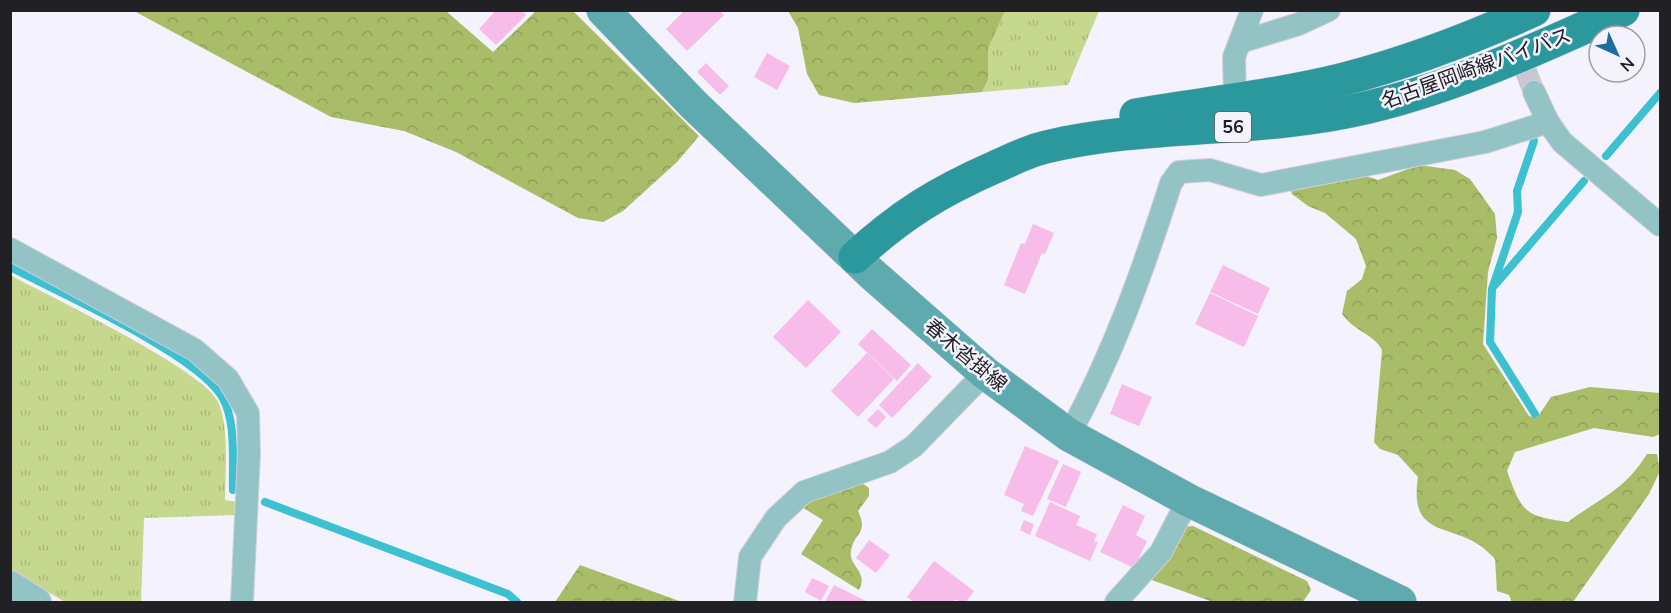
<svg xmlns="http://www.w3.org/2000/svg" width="1671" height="613" font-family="'Nunito Sans','Noto Sans JP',sans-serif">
  <defs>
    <pattern id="grass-tufts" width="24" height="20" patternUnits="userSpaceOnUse" patternTransform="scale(1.5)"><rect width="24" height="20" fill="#c6d88e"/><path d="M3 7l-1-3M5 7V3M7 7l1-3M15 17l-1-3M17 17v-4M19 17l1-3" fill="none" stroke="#aab97a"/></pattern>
    <pattern id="forest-crowns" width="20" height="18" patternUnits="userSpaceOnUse" patternTransform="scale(1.5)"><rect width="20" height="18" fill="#a9bc67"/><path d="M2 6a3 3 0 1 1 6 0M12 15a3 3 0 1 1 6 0" fill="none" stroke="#91a159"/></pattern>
  </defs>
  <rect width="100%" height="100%" fill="#f3f2fd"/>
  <g fill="url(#grass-tufts)">
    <path d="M 1005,11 L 1099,11 L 1068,85 L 982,92 L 988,80 L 988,49 Z"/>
    <path d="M 10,275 C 51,297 199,368 217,400 C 230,423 225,473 225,500 L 238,502 L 237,515 L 144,518 L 141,602 L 65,602 L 11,570 Z"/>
  </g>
  <g fill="url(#forest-crowns)">
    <path d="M 134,11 L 446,11 L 493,52 L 536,11 L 573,11 L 699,136 L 677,162 L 623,211 L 603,222 L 578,218 L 456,152 L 404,131 L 331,117 Z"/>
    <path d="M 788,11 L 1005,11 L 988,49 L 988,80 L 982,92 L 854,103 L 819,95 L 807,74 L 798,28 Z"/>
    <path d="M 1419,165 L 1455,170 L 1470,179 L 1495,214 L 1497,238 L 1488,272 L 1483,344 L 1529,416 L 1537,418 L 1551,397 L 1590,387 L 1660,393 L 1660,434 L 1653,437 L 1594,428 L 1515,452 L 1507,471 C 1522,512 1524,516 1568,522 C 1601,497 1624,491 1647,454 L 1657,454 L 1660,471 L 1649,494 L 1573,602 L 1512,602 L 1509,595 L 1497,591 L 1495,559 C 1491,555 1486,550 1481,546 C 1447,523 1409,537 1418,477 L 1398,455 L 1380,449 L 1374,442 L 1382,350 C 1373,333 1356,333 1342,314 L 1347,291 L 1362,279 L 1366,266 L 1356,239 L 1325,213 L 1308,206 L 1292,194 L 1290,187 L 1363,175 L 1378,180 Z"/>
    <path d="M 859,481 L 869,488 L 869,496 L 858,511 C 869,534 854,532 851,551 C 848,566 869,571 859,590 L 801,554 L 823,520 L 800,506 Z"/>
    <path d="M 1193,526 L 1307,581 L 1311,590 L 1303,602 L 1213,602 L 1149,579 L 1183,527 Z"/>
    <path d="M 580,565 L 682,602 L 555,602 Z"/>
  </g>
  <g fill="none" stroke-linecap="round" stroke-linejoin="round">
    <g stroke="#3dc0cf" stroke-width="8">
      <path d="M 1534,141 L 1517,191 L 1518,212 L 1492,289 L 1490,342 L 1535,414"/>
      <path d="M 1606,156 L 1660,93"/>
      <path d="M 10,267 C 60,293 193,352 221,395 C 237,420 232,461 233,490"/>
      <path d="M 1495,285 L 1584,181"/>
      <path d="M 265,502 L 508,594 L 517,602"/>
    </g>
  </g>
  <g fill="#f7bce9">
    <path d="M 496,10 L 522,10 L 526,15 L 496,45 L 479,29 Z"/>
    <path d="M 685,10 L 719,10 L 724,15 L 687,51 L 666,29 Z"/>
    <path d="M 767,53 L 790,66 L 777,90 L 754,77 Z"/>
    <path d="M 706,63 L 729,86 L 720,95 L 697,72 Z"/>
    <path d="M 1033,224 L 1054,233 L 1045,254 L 1042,253 L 1025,294 L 1004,285 L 1021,243 L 1025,244 Z"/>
    <path d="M 1223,265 L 1270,288 L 1258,314 L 1210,292 Z"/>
    <path d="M 1210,293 L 1258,316 L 1244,347 L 1195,324 Z"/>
    <path d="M 808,300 L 841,332 L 806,368 L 773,337 Z"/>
    <path d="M 872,329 L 911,365 L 897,381 L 858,344 Z"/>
    <path d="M 867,353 L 894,379 L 858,417 L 831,391 Z"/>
    <path d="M 918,363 L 932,377 L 892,418 L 879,405 Z"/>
    <path d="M 1122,384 L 1152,397 L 1139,426 L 1110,414 Z"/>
    <path d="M 878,409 L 886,417 L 876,428 L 867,420 Z"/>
    <path d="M 1025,446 L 1059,461 L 1033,516 L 1021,511 L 1024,504 L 1004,495 Z"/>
    <path d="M 1063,464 L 1081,472 L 1066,507 L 1047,499 Z"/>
    <path d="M 1050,502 L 1080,516 L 1076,525 L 1097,534 L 1094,541 L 1098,542 L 1090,561 L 1035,536 Z"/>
    <path d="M 1123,505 L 1145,516 L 1136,535 L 1147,541 L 1134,568 L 1100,552 Z"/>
    <path d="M 1024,520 L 1034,524 L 1030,535 L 1020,530 Z"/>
    <path d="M 869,540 L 890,555 L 876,573 L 856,558 Z"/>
    <path d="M 934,561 L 974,591 L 966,602 L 955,600 L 953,602 L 914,602 L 907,597 Z"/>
    <path d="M 812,578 L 829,586 L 821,601 L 805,592 Z"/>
    <path d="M 834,585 L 868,602 L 825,602 Z"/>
  </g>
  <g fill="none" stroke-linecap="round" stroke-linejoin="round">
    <path stroke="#c9c8d2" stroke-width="22" stroke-dasharray="22 11" stroke-linecap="butt" d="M 1502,10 L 1534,92"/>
    <defs>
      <g id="minor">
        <path d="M 1240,42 L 1299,24 L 1329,10"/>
        <path d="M 1534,92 L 1548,122 L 1562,142 L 1660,225"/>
        <path d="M 1235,99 L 1234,57 L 1252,10"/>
        <path d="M 10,249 L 195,350 L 228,379 L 248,413 L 249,453 L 242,602"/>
        <path d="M 1069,435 C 1113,355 1143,270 1171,183 L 1179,172 L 1210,170 L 1261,185 L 1485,142 L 1548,122"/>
        <path d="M 745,602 L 750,557 L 776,518 L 804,492 L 890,462 L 914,446 L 985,373"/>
        <path d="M 1116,602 L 1161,552 L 1188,500"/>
      </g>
      <path id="tertiary" d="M 10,585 L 37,602"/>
      <path id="secondary" d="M 603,10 L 694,105 L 872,274 L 985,373 L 1069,435 L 1188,500 L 1400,602"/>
      <g id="primary">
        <path d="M 1136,115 C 1205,103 1276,96 1344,79 C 1410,62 1472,38 1534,10"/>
        <path d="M 855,257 C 901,215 938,192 995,167 C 1011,160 1028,151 1046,147 C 1151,122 1263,133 1369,107 C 1457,86 1542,47 1623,10"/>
      </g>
    </defs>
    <use href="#minor" stroke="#d1d0da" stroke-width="24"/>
    <use href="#tertiary" stroke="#d1d0da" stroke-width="30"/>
    <use href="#secondary" stroke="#d1d0da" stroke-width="34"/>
    <use href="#primary" stroke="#d1d0da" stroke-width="34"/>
    <use href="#minor" stroke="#93c3c5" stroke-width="22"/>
    <use href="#tertiary" stroke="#93c3c5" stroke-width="28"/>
    <use href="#secondary" stroke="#5eaaaf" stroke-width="33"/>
    <use href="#primary" stroke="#2b989e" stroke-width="33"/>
  </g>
  <g text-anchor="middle" stroke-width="5" stroke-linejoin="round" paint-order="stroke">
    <rect fill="#f3f2fd" stroke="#605f65" stroke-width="1.5" x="1215" y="112" width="36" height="30" rx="4.5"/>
    <g font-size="18" font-weight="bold" fill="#212024">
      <text x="1233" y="133">56</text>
    </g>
    <g font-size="20" fill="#212024" stroke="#f3f2fd">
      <text transform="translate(1476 68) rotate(-20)" y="7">名古屋岡崎線バイパス</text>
      <text transform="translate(966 355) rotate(40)" y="7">春木沓掛線</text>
    </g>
  </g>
  <rect width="1671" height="613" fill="none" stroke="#212024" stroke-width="24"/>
  <g transform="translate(1617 54) rotate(135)"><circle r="28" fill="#f3f2fd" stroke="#9f9ea6" stroke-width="1.5"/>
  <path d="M0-4.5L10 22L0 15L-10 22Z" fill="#1f6c9f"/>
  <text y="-9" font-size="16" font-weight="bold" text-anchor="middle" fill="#212024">N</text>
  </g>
</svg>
